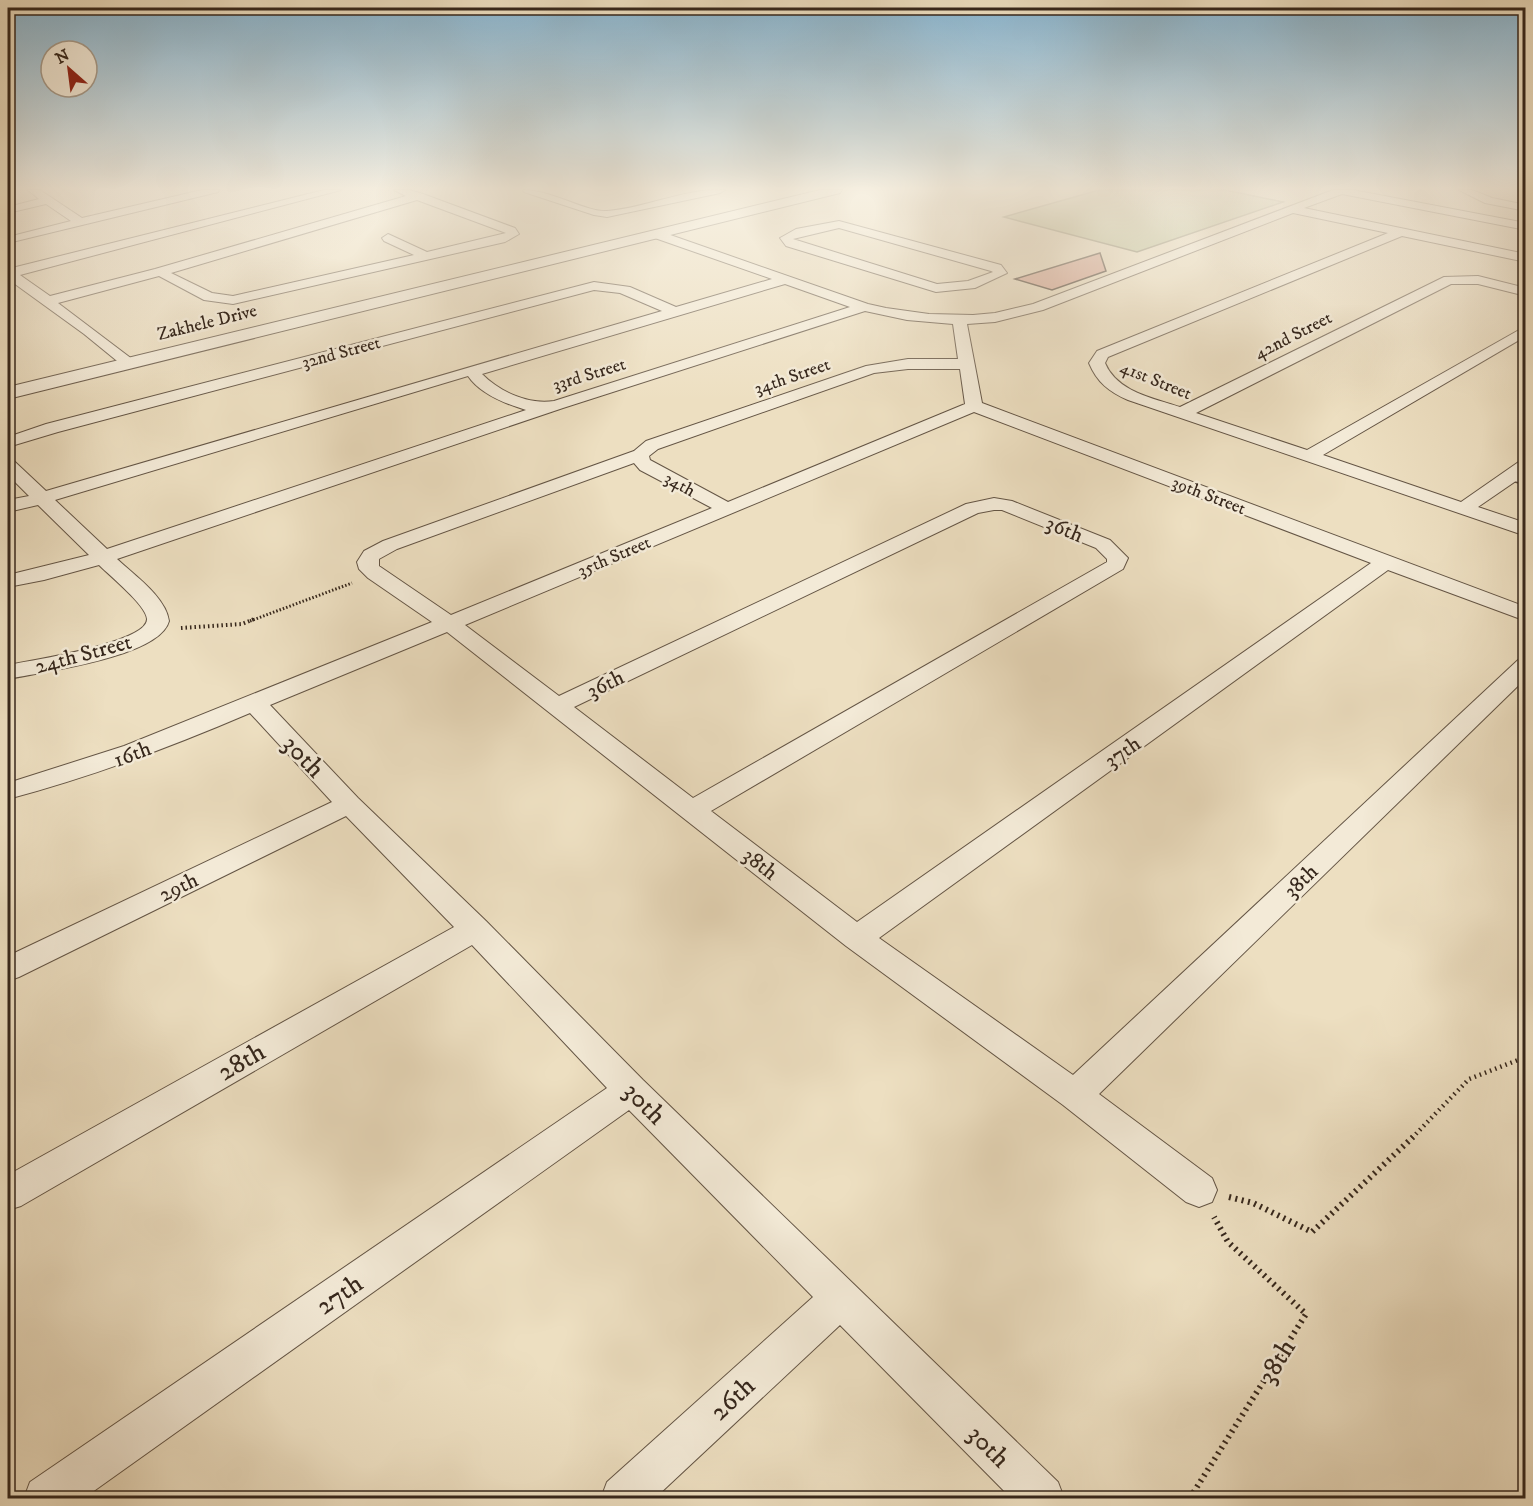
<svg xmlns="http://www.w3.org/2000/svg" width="1533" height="1506" font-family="'IM FELL DW Pica',serif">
  <rect width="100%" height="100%" fill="#eddfc1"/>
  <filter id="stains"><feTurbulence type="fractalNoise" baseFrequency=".00333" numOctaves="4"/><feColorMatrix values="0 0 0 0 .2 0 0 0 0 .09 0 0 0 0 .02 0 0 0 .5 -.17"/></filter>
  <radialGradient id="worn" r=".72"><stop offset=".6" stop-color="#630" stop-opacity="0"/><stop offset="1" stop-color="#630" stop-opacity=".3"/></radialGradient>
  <path fill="#b9c192" stroke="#787457" stroke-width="1.5" d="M 1099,190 L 1225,190 L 1283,202 L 1137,252 L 1004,217 Z"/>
  <path fill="#daa291" stroke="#36271c" stroke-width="1.5" d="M 1100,253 L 1106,271 L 1052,290 L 1015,279 Z"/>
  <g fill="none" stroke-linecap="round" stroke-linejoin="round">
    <defs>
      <path id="service" d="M 1509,474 L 1526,479 L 1526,484 L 1506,479 L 1505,477 Z"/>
      <g id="minor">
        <path d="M 28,190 L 40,190 L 82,218 L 202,190 L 219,190 L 218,192 L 8,243 L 8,237 L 71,221 L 46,204 L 8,213 L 8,207 L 39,199 Z"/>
        <path d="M 324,190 L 341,190 L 20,275 L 50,296 L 155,269 L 406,196 L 394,190 L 409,190 L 423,194 L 515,228 L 519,234 L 505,242 L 233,304 L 204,300 L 159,276 L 58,303 L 132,359 L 135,362 L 127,367 L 122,365 L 84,334 L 8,279 L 8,269 ZM 417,200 L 506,233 L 427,252 L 388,234 L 382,238 L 384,241 L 414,255 L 233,296 L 212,293 L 171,273 Z"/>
        <path d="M 523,190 C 552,190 585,212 607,211 C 647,208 685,188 725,190 L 720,193 L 607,217 L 594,215 L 524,192 Z"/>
        <path d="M 1333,190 L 1353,190 L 1526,223 L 1526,230 L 1342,194 L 1304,208 L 1526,254 L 1526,262 L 1402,236 L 1108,357 L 1105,363 C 1117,392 1153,398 1180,407 L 1444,277 L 1478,276 L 1526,288 L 1526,296 L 1478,284 L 1451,284 L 1196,413 L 1307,450 L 1526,326 L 1526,336 L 1323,455 L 1461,502 L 1520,461 L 1526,460 L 1526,474 L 1478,507 L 1526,523 L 1526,536 L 1128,400 C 1109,392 1097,382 1089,363 L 1097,351 L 1388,233 L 1293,213 L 1043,310 L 995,322 L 967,324 L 982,403 L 1526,607 L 1526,621 L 1388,570 L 879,938 L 1073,1075 L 1518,660 L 1526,658 L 1526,678 L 1099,1094 L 1212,1178 L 1217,1190 L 1212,1202 L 1199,1207 L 1186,1202 L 1063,1105 L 846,946 L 447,632 L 270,705 L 358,798 L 486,921 L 643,1080 L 1058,1482 L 1064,1498 L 1011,1498 L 840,1325 L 655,1498 L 601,1498 L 607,1482 L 813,1297 L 629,1110 L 84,1498 L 24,1498 L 30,1482 L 607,1088 L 472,945 L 21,1206 L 8,1210 L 8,1175 L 454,927 L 346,816 L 19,977 L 8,981 L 8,956 L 332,802 L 250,713 C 171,747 91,777 8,799 L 8,783 L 124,746 L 432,622 L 368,578 L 359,569 L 357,562 L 364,551 L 383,541 L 634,451 L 646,441 L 866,366 L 908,359 L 958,359 L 953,324 L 907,320 L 865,311 L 563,408 L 117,559 C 134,575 166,597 169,621 C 160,657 42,672 8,679 L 8,665 C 28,661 148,643 147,619 C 146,605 110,576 99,565 L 44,580 L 8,587 L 8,575 L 89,555 L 38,505 L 8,512 L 8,500 L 29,496 L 8,475 L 8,460 L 14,461 L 46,491 L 662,311 L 620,293 L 594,290 L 58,432 L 8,447 L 8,437 L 46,424 L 594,282 L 630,287 L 676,307 L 772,279 L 652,237 L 650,234 L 656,230 L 868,304 L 886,308 L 929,314 L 973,315 L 995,313 L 1033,304 ZM 785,284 L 850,307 L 554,401 C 528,405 500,392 482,374 ZM 908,369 L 960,369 L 965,404 L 728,502 L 650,460 L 649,456 L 658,449 L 874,373 ZM 468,376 C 480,394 506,404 526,410 L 107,549 L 55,500 ZM 974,412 L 1371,563 L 857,922 L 711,811 L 1123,569 L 1128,558 L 1110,540 L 1012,501 L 994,498 L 966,504 L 559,696 L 465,625 ZM 634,463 L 640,470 L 712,508 L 451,615 L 379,566 L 379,559 L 397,549 ZM 994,510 L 1002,510 L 1096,548 L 1107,559 L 1107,562 L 693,798 L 574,707 L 978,513 Z"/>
        <path d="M 1459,190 L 1472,190 L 1492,198 L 1526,205 L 1526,211 L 1485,203 Z"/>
        <path d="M 839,221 L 1001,265 L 1007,273 L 975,288 L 936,292 L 786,246 L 780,238 L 796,229 ZM 839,228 L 991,271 L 993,272 L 968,281 L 937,284 L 793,239 Z"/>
      </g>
      <path id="tertiary" d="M 820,190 L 842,190 L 840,193 L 8,399 L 8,387 Z"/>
    </defs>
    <use href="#service" stroke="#645545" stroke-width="3"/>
    <use href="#minor" stroke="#645545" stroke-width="2"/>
    <use href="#tertiary" stroke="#645545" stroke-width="2"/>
    <path stroke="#36271c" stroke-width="3" stroke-dasharray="1.5 2" stroke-linecap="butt" d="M 250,621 L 352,583"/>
    <path stroke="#36271c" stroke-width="4" stroke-dasharray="1.5 3" stroke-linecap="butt" d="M 181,628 L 242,624 L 254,619"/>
    <path stroke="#36271c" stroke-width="4.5" stroke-dasharray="1.5 4" stroke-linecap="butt" d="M 1412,1138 L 1469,1079 L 1526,1057"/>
    <g stroke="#36271c" stroke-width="6" stroke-dasharray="2 4.5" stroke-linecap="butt">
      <path d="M 1229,1197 L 1253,1203 L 1312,1232 L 1413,1137"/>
      <path d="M 1190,1498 L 1306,1314 L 1228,1242 L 1214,1217"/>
    </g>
    <use href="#service" fill="#f3ead7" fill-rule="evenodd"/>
    <use href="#minor" fill="#f3ead7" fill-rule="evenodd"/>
    <use href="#tertiary" fill="#f3ead7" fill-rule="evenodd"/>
  </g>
  <linearGradient id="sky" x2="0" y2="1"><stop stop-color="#88b7d4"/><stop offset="0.47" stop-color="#f7f1e3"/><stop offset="1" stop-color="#f7f1e3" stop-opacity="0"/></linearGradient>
  <rect width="1533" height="401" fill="url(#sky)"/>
  <g text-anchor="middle" stroke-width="5" stroke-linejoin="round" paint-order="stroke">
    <g font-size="18" fill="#36271c" stroke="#f3ead7">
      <text transform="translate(207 322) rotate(-14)" y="6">Zakhele Drive</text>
      <text transform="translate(1293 335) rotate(-27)" y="6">42nd Street</text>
      <text transform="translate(341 352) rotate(-15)" y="6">32nd Street</text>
      <text transform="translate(589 374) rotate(-17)" y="6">33rd Street</text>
      <text transform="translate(792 376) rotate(-19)" y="6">34th Street</text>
      <text transform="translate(1156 380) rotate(22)" y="6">41st Street</text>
      <text transform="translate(680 484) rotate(28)" y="6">34th</text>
      <text transform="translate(1209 495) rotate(21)" y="6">39th Street</text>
      <text transform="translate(614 556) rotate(-23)" y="6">35th Street</text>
    </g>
    <g font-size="22" fill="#36271c" stroke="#f3ead7">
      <text transform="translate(1065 528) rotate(22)" y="8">36th</text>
      <text transform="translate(83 653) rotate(-15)" y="8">24th Street</text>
      <text transform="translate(605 683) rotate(-26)" y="8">36th</text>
      <text transform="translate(1122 751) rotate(-35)" y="8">37th</text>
      <text transform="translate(132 753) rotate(-21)" y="8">16th</text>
      <text transform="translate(761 863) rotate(38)" y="8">38th</text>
      <text transform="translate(1300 880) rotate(-44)" y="8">38th</text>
      <text transform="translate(178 886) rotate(-26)" y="8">29th</text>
    </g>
    <g font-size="27" fill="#36271c" stroke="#f3ead7">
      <text transform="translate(304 756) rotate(46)" y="9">30th</text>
      <text transform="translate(241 1061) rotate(-30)" y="9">28th</text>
      <text transform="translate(645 1103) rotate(45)" y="9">30th</text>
      <text transform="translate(339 1294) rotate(-35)" y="9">27th</text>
      <text transform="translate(1276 1361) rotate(-58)" y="9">38th</text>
      <text transform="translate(732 1398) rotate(-43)" y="9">26th</text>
      <text transform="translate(989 1446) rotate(45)" y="9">30th</text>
    </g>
  </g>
  <rect width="1533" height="1506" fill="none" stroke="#eddfc1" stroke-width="30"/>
  <rect x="9" y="9" width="1515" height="1488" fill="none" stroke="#36271c" stroke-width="3"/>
  <rect x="15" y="15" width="1503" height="1476" fill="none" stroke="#36271c" stroke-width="1.5"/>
  <g transform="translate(69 69) rotate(332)"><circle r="28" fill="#f3ead7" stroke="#a79c8c" stroke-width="1.5"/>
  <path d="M0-4.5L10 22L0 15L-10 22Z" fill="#8f2418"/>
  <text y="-9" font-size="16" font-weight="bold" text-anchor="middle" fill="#36271c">N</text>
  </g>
  <rect width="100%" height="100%" filter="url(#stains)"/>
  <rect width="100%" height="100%" fill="url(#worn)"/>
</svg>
